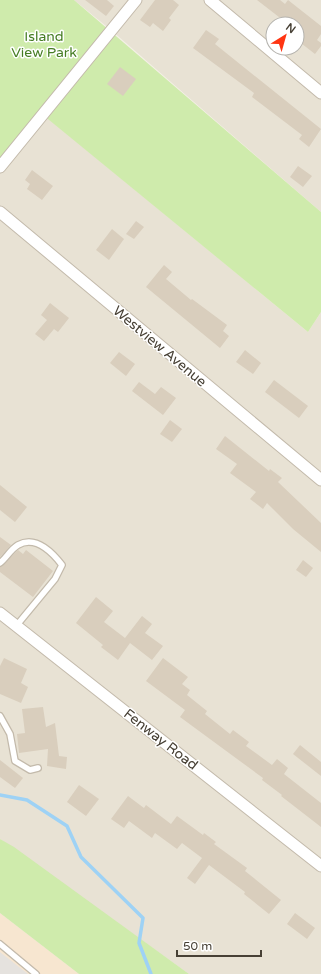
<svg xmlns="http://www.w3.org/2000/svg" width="321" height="974" font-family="'Varela Round',sans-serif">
  <rect width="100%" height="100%" fill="#f4f0e6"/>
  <g fill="#e8e2d4" fill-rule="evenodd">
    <path d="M 74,0 L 321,0 L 321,212 L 111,30 ZM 273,24 L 297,24 L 297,48 L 273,48 Z"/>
    <path d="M 0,79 L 308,332 L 321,312 L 321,974 L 189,974 L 0,839 Z"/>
  </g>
  <path fill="#f7e6d0" d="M 0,913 L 79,974 L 0,974 Z"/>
  <g fill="#cfebac">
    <path d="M 0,0 L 74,0 L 321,212 L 321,312 L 308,332 L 43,115 L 0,167 Z"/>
    <path d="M 0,839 L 14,847 L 189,974 L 79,974 L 0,913 Z"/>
  </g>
  <path fill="#e5e2de" d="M 0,952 L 28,974 L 0,974 Z"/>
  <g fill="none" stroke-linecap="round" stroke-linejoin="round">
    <path stroke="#9ed2f5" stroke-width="3.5" d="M 0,795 L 27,800 L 67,826 L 81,857 L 143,918 L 139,943 L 151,974"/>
  </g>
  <g fill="#d9cebd">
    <path d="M 85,0 L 107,0 L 114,6 L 106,16 Z"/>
    <path d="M 155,0 L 173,0 L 179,5 L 169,18 L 171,20 L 163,31 L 153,23 L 150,27 L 140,20 Z"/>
    <path d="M 257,0 L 280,0 L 285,4 L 288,0 L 321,26 L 321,34 L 317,40 L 321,43 L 321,46 L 315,54 L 297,40 L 297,24 L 288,24 Z"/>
    <path d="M 206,30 L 219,39 L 215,44 L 321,129 L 309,147 L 299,139 L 302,135 L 252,97 L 254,93 L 193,48 Z"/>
    <path d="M 120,67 L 136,79 L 123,96 L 107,84 Z"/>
    <path d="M 298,166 L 312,176 L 303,187 L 290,177 Z"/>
    <path d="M 32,170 L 53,186 L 42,200 L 27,189 L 30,184 L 25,180 Z"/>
    <path d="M 136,221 L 144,227 L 134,239 L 126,234 Z"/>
    <path d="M 112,229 L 124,239 L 109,260 L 96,250 Z"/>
    <path d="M 164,265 L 172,272 L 166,279 L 191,300 L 192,299 L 227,325 L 223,331 L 229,336 L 220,348 L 146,287 Z"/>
    <path d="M 50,303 L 69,318 L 58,332 L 54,329 L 44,341 L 35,334 L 47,320 L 41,315 Z"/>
    <path d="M 245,350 L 261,363 L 253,374 L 236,362 Z"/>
    <path d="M 119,352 L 135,364 L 126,376 L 110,363 Z"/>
    <path d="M 274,380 L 308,406 L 299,418 L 265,392 Z"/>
    <path d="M 139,382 L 155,394 L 161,387 L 176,398 L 163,415 L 132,391 Z"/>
    <path d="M 170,420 L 182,429 L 172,442 L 160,434 Z"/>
    <path d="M 225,436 L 269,471 L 270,469 L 282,478 L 278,482 L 321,523 L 321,552 L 293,529 L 267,503 L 263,509 L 250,499 L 256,492 L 230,473 L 237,464 L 216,449 Z"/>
    <path d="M 0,485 L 27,507 L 15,522 L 0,510 Z"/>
    <path d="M 0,537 L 11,545 L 0,557 Z"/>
    <path d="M 18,550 L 23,554 L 26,550 L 53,571 L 33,597 L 0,572 L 0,567 Z"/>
    <path d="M 303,560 L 313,568 L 306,577 L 296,570 Z"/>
    <path d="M 96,597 L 113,611 L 104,622 L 125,638 L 142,616 L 152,624 L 145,633 L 163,646 L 152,660 L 130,643 L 118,660 L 101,647 L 103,645 L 76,623 Z"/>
    <path d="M 4,658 L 27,669 L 21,683 L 28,687 L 21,703 L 0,694 L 0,666 Z"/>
    <path d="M 163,658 L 188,677 L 182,684 L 190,690 L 187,695 L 207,711 L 205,714 L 230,734 L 233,730 L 249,742 L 246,746 L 272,765 L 277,759 L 288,768 L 284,774 L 321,803 L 321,827 L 281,796 L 282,795 L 262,780 L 263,778 L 180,717 L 185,710 L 146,681 Z"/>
    <path d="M 43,707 L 46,727 L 55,723 L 59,756 L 67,757 L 66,769 L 47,766 L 48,749 L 19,753 L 17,734 L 25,733 L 22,709 Z"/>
    <path d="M 300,745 L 321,762 L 321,776 L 293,754 Z"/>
    <path d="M 0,760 L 23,778 L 15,788 L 0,777 Z"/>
    <path d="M 79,785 L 99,799 L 86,816 L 67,802 Z"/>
    <path d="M 128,796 L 144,808 L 146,805 L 171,824 L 177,816 L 203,835 L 204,833 L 216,842 L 214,844 L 247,868 L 245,871 L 281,900 L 269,914 L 244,894 L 245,892 L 209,865 L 195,884 L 187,878 L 202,858 L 182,843 L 177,849 L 155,833 L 152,838 L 129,821 L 124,828 L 111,819 Z"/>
    <path d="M 295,913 L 315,928 L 307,939 L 287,924 Z"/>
  </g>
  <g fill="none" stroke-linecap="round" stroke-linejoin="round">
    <defs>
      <g id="service">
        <path d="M 0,563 C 6,558 11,549 18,545 C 36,535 52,552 62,565 L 55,579 L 17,625"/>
        <path d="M 0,716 L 10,734 L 15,761 L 30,770 L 38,768"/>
        <path d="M 0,944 L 36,974"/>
      </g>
      <g id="minor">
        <path d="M 210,0 L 321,93"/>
        <path d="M 0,167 L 136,0"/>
        <path d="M 0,212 L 321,480"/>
        <path d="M 0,613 L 321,866"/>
      </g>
    </defs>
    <use href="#service" stroke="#c3baab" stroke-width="8"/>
    <use href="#minor" stroke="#c3baab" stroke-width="13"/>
    <use href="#service" stroke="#fff" stroke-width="5.5"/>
    <use href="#minor" stroke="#fff" stroke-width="11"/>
  </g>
  <g text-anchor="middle" stroke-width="3" stroke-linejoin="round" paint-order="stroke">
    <g font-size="14" fill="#467d24" stroke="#fff">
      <text x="44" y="41">Island<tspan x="44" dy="16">View Park</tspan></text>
    </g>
    <g font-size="14" fill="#474035" stroke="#fff">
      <text transform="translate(160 346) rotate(40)" y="5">Westview Avenue</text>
      <text transform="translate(161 739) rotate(38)" y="5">Fenway Road</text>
    </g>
  </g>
  <g transform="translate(285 36) rotate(37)"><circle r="19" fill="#ffffff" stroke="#b5b3ae"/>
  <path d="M0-3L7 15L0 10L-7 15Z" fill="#ff3512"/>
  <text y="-6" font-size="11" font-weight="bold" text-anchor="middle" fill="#474035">N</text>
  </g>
  <path d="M177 950v6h84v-6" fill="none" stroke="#474035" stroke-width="2"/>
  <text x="183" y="950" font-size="12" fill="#474035" stroke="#ffffff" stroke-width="3" paint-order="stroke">50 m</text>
</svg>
